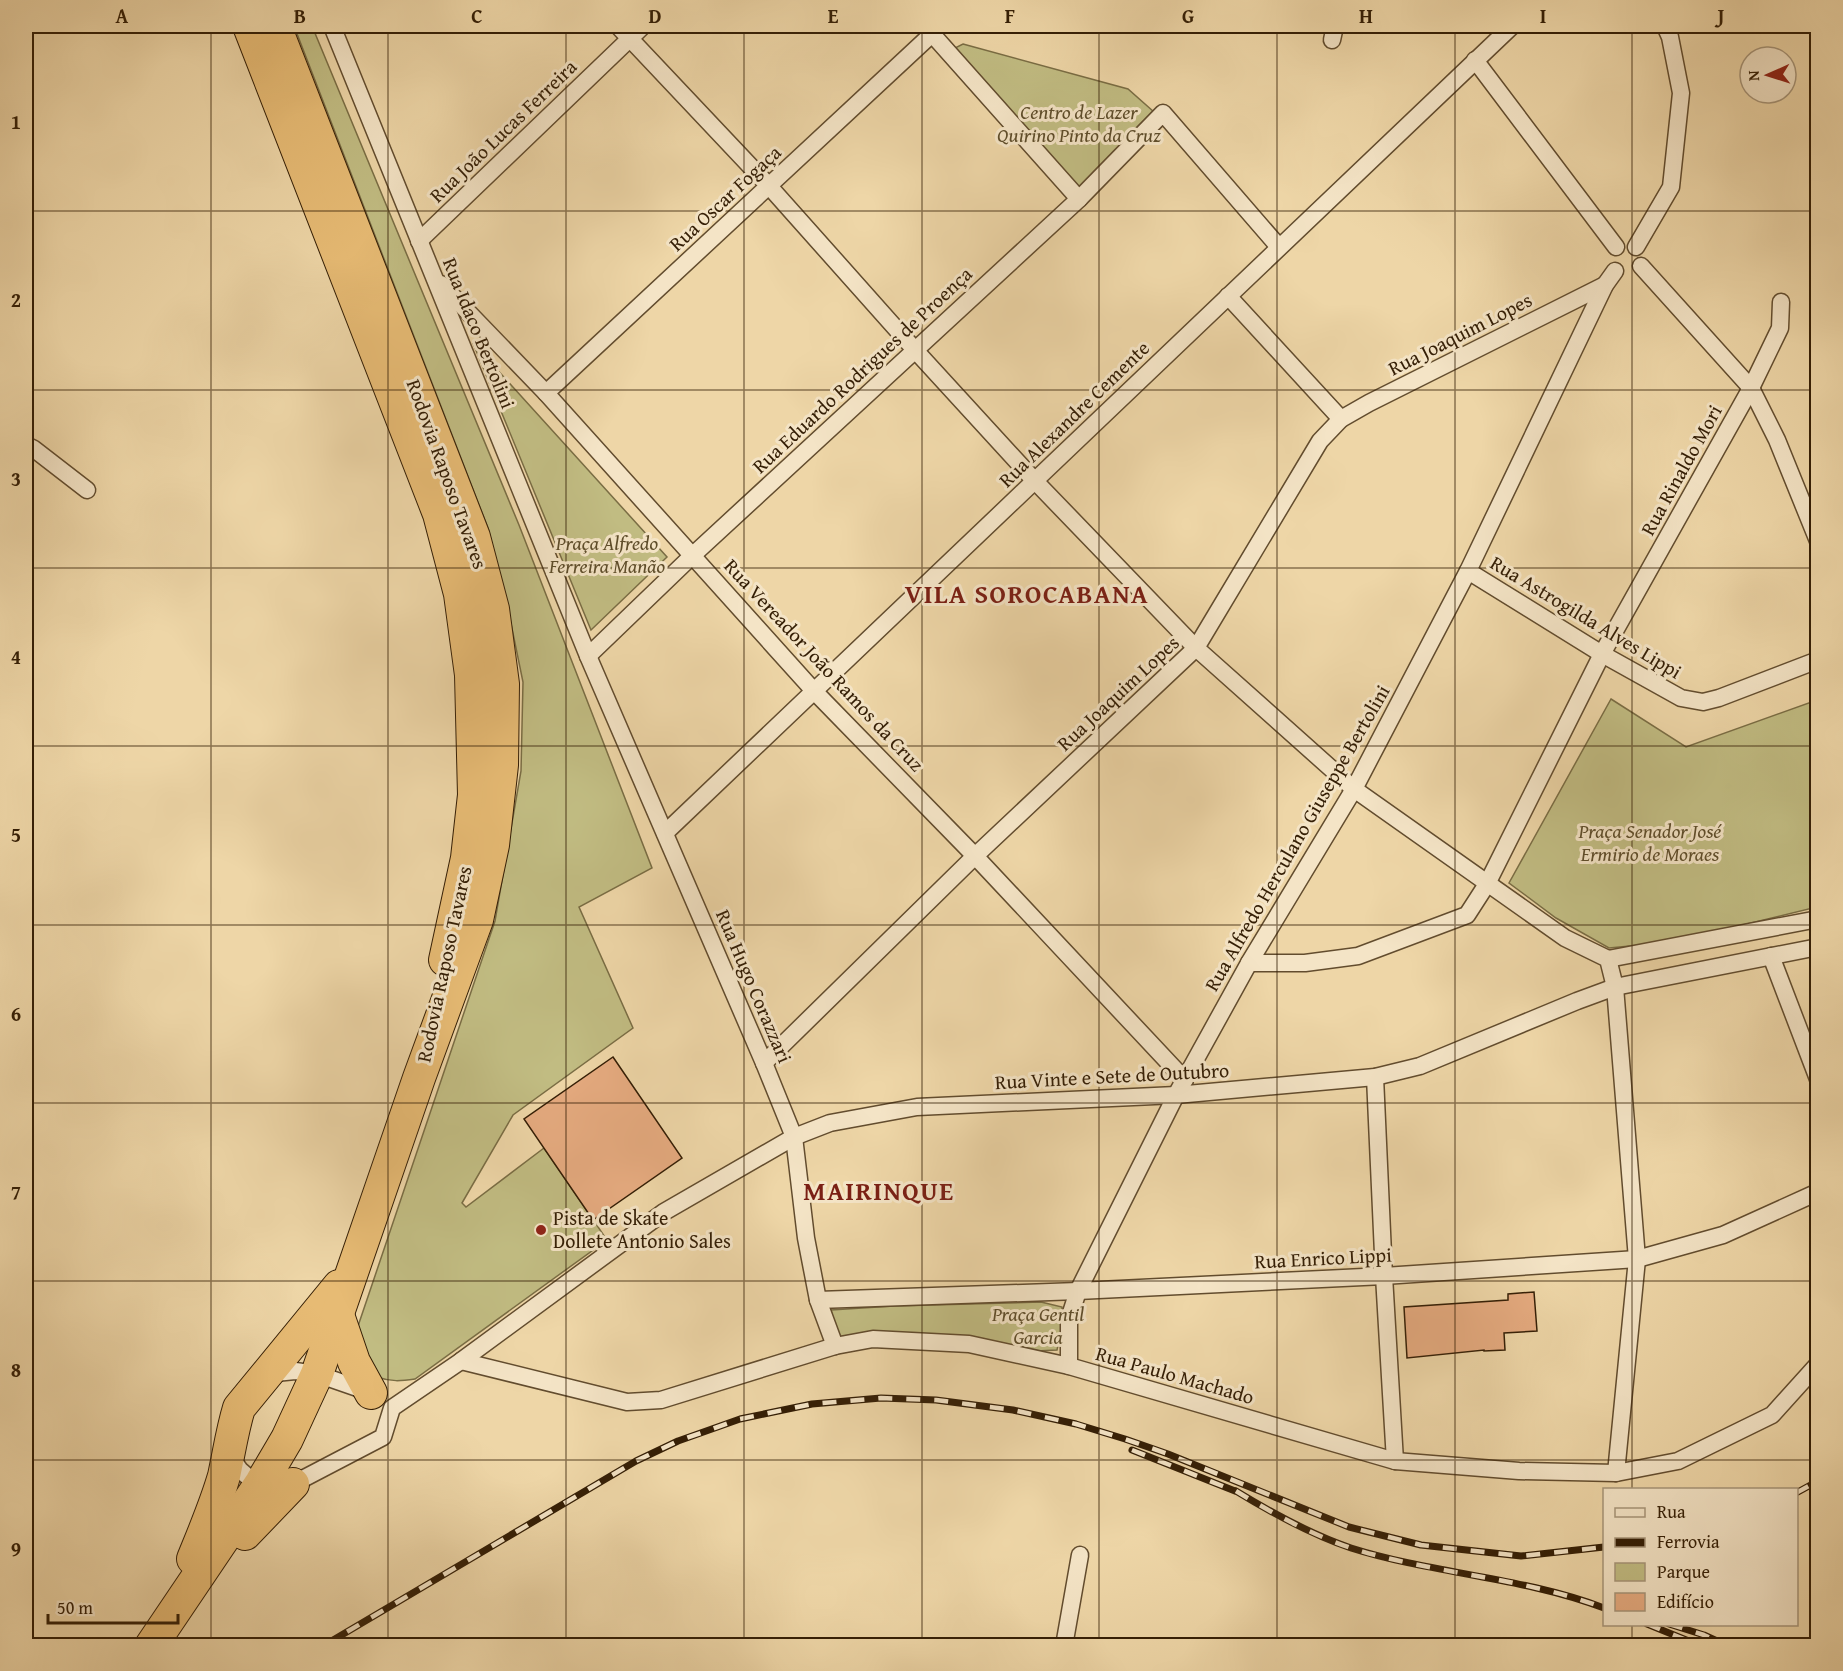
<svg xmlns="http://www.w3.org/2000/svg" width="1843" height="1671" font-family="'Gentium Book Plus',serif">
  <rect width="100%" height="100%" fill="#eed6a7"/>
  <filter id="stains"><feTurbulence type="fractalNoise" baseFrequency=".00333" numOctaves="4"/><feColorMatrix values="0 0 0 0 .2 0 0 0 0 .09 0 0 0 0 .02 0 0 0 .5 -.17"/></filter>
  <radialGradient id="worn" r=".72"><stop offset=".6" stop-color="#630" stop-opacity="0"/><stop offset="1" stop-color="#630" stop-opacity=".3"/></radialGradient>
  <g fill="#c1bc82" stroke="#7a6d44" stroke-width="1.5">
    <path d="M 294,26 L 312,26 L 519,525 L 652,868 L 579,907 L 633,1028 L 513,1115 L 462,1203 L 466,1207 L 544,1148 L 607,1240 L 415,1379 C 401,1381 391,1382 377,1377 L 355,1335 L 495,921 L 521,771 L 523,682 L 507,604 L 488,528 Z"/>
    <path d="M 963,44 L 1128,89 L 1154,112 L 1077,192 L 955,48 Z"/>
    <path d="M 473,343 L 667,557 L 591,630 Z"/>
    <path d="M 1611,699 L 1686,747 L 1817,700 L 1817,907 L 1672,942 L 1609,948 L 1556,918 L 1509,883 Z"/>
    <path d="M 1041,1302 L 1062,1307 L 1062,1328 L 1057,1350 L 1036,1351 L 837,1338 L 831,1310 L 894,1306 Z"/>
  </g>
  <g fill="#e6ab80" stroke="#341e05" stroke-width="1.5">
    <path d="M 613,1057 L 682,1158 L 593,1220 L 524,1119 Z"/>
    <path d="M 1534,1292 L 1537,1331 L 1504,1333 L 1505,1350 L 1484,1351 L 1484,1350 L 1407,1358 L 1404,1307 L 1508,1300 L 1508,1294 Z"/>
  </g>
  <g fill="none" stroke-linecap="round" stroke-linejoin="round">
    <defs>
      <g id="street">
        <path d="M 332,26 L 588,656 L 764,1063 L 794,1137 L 806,1238 L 818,1300 L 835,1346"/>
        <path d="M 618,26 L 769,186 L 915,350 L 1034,480 L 1196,648 L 1354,789 L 1565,938 L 1608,959 L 1615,987 L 1637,1259 L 1616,1473"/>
        <path d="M 925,26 L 1079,199"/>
        <path d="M 1332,40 L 1335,26"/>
        <path d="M 1475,60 L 1616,247"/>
        <path d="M 419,241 L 643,26"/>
        <path d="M 1636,247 L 1671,187 L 1681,93 L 1670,37 L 1665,26"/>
        <path d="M 1641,266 L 1751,388 L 1777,440 L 1818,541"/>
        <path d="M 441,284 L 546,393 L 814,691 L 975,856 L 1185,1080"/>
        <path d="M 1228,296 L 1341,419"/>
        <path d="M 546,393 L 932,34"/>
        <path d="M 26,445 L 34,449 L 87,490"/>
        <path d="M 1468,571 L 1602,654 L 1681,698 L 1703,702 L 1719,698 L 1818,660"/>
        <path d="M 588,656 L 693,555 L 1079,199 L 1163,113 L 1279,247"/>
        <path d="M 665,833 L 1512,26"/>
        <path d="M 1771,956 L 1818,1079"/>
        <path d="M 1608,959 L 1818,919"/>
        <path d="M 1249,963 L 1305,963 L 1358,956 L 1467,915 L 1487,884 L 1602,654 L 1751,388 L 1780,328 L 1781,302"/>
        <path d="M 764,1063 L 975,856 L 1196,648 L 1320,441 L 1341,419 L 1369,403 L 1605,285"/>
        <path d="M 1375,1077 L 1384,1276 L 1395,1461"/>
        <path d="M 818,1300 L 1078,1291 L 1384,1276 L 1637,1259 L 1723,1235 L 1818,1192"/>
        <path d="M 461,1361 L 627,1402 L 661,1400 L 835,1346 L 873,1339 L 969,1344 L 1069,1366 L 1395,1461 L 1519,1471 L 1616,1473 L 1678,1461 L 1772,1415 L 1818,1364"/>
        <path d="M 1069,1366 L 1069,1319 L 1078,1291 L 1176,1095 L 1249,963 L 1354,789 L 1468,571 L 1605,285 L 1615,271"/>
        <path d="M 266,1374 L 295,1371 L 317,1374 L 369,1392"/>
        <path d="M 228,1453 L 240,1470 L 247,1476 L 261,1483 L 293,1484 L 383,1437 L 392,1408 L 461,1361 L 664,1212 L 794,1137 L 830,1123 L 917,1107 L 1176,1095 L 1375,1077 L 1420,1066 L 1577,1001 L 1615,987 L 1818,947"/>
        <path d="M 1064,1646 L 1080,1555"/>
      </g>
      <g id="highway">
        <path d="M 249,26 L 439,514 L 460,594 L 471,675 L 474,795 L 467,858 L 445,960"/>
        <path d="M 338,1315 L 354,1362 L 371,1393"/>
        <path d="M 245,1534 L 293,1484"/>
        <path d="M 193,1559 C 204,1532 216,1504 224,1476 C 229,1453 232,1431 239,1408 L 339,1286"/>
        <path d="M 151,1646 L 261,1483 L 287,1439 L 317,1374 L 419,1078 L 477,920 L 493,845 L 502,765 L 503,684 L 493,609 L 474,537 L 275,26"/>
      </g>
    </defs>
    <use href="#street" stroke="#624c2e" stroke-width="19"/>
    <use href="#highway" stroke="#341e05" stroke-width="34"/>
    <use href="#street" stroke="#f4e4c6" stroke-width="16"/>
    <use href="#highway" stroke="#e7bb74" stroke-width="32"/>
    <defs>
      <g id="rail">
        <path d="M 1132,1450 L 1235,1491"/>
        <path d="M 1236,1491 C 1272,1513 1310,1534 1351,1548 C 1433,1574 1523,1577 1604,1608"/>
        <path d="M 1796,1493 L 1818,1481"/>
        <path d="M 1647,1624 L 1701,1646"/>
        <path d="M 1669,1624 L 1704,1635 L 1728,1646"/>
        <path d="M 323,1646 L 636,1461 L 678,1441 L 740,1419 L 812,1404 L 881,1398 L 936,1400 L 1013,1410 L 1076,1424 L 1125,1439 L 1168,1454 L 1349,1527 L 1421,1545 L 1521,1556 L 1604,1547"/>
      </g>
    </defs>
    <use href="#rail" stroke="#341e05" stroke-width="7"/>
    <use href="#rail" stroke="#f4e4c6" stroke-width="4.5" stroke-dasharray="14" stroke-linecap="butt"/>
  </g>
  <path fill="none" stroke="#341e05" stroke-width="1.5" stroke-opacity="0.55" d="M 211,26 L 211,1646M 388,26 L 388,1646M 566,26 L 566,1646M 744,26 L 744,1646M 922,26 L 922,1646M 1099,26 L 1099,1646M 1277,26 L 1277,1646M 1455,26 L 1455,1646M 1632,26 L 1632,1490M 26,211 L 1818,211M 26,390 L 1818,390M 26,568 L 1818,568M 26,746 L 1818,746M 26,925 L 1818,925M 26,1103 L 1818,1103M 26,1281 L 1818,1281M 26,1460 L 1818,1460M 1632,1624 L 1632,1646"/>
  <circle fill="#8f2418" stroke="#f4e4c6" stroke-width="2" cx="541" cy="1230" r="6"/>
  <g text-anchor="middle" stroke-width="6" stroke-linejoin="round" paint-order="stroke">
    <g font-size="20" font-style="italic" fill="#5e4d2a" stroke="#f4e4c6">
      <text x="1079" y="119">Centro de Lazer<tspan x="1079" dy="23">Quirino Pinto da Cruz</tspan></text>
      <text x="607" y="550">Praça Alfredo<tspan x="607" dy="23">Ferreira Manão</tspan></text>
      <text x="1650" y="838">Praça Senador José<tspan x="1650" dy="23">Ermirio de Moraes</tspan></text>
      <text x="1038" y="1321">Praça Gentil<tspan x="1038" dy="23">Garcia</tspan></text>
    </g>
    <g font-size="20" fill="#341e05" stroke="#f4e4c6">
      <text transform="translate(503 131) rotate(-44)" y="7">Rua João Lucas Ferreira</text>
      <text transform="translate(725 198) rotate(-43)" y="7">Rua Oscar Fogaça</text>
      <text transform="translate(479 333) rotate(68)" y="7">Rua Idaco Bertolini</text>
      <text transform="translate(1460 334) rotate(-27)" y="7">Rua Joaquim Lopes</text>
      <text transform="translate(862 370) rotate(-43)" y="7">Rua Eduardo Rodrigues de Proença</text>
      <text transform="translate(1074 414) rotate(-44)" y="7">Rua Alexandre Cemente</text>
      <text transform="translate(1681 470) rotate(-61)" y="7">Rua Rinaldo Mori</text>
      <text transform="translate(447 474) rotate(70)" y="7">Rodovia Raposo Tavares</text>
      <text transform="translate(1586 617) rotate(31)" y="7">Rua Astrogilda Alves Lippi</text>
      <text transform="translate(824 665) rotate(47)" y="7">Rua Vereador João Ramos da Cruz</text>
      <text transform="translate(1118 693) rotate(-43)" y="7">Rua Joaquim Lopes</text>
      <text transform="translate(1297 838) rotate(-60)" y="7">Rua Alfredo Herculano Giuseppe Bertolini</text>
      <text transform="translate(444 964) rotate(-78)" y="7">Rodovia Raposo Tavares</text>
      <text transform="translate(754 986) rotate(67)" y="7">Rua Hugo Corazzari</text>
      <text transform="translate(1112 1076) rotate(-3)" y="7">Rua Vinte e Sete de Outubro</text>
      <text transform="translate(1323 1258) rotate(-3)" y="7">Rua Enrico Lippi</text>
      <text transform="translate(1175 1375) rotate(16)" y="7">Rua Paulo Machado</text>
    </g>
    <g font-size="20" fill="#341e05" stroke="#f4e4c6" text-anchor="start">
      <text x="553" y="1225">Pista de Skate<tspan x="553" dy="23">Dollete Antonio Sales</tspan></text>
    </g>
    <g font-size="26" font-weight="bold" letter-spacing="1.5" fill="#7a1f14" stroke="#f4e4c6">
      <text x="1027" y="603">VILA SOROCABANA</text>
      <text x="879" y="1200">MAIRINQUE</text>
    </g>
  </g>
  <rect width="1843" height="1671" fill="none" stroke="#eed6a7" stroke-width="66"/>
  <rect x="1603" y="1488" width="195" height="138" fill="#f4e4c6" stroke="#a79579" stroke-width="1.5"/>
  <rect x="1615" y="1508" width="30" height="9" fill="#f4e4c6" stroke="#a79579" stroke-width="1.5"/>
  <text x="1657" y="1518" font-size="18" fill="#341e05">Rua</text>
  <rect x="1615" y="1538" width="30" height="9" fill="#341e05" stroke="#a79579" stroke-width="1.5"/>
  <text x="1657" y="1548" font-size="18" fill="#341e05">Ferrovia</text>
  <rect x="1615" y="1563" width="30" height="18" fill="#c1bc82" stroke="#a79579" stroke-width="1.5"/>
  <text x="1657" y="1578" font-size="18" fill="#341e05">Parque</text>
  <rect x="1615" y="1593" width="30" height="18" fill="#e6ab80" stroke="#a79579" stroke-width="1.5"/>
  <text x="1657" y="1608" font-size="18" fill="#341e05">Edifício</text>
  <g transform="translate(1768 75) rotate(267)"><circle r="28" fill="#f4e4c6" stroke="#a79579" stroke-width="1.5"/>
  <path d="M0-4.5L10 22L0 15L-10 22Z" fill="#8f2418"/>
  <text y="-9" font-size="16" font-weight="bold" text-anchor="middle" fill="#341e05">N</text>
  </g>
  <path d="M48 1614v9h130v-9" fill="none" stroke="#341e05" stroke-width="3"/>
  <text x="57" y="1614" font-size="18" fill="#341e05" stroke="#f4e4c6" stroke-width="4.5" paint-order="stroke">50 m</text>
  <rect x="33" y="33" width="1777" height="1605" fill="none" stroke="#341e05" stroke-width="2"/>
  <g font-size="20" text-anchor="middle" font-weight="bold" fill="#341e05">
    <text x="122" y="23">A</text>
    <text x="300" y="23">B</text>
    <text x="477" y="23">C</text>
    <text x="655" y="23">D</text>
    <text x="833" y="23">E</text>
    <text x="1010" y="23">F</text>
    <text x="1188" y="23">G</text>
    <text x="1366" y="23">H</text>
    <text x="1543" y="23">I</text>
    <text x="1721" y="23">J</text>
    <text x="16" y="129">1</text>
    <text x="16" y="307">2</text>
    <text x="16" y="486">3</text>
    <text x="16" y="664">4</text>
    <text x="16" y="842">5</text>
    <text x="16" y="1021">6</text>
    <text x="16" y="1199">7</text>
    <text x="16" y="1377">8</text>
    <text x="16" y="1556">9</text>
  </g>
  <rect width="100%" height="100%" filter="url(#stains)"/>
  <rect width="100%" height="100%" fill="url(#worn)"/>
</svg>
